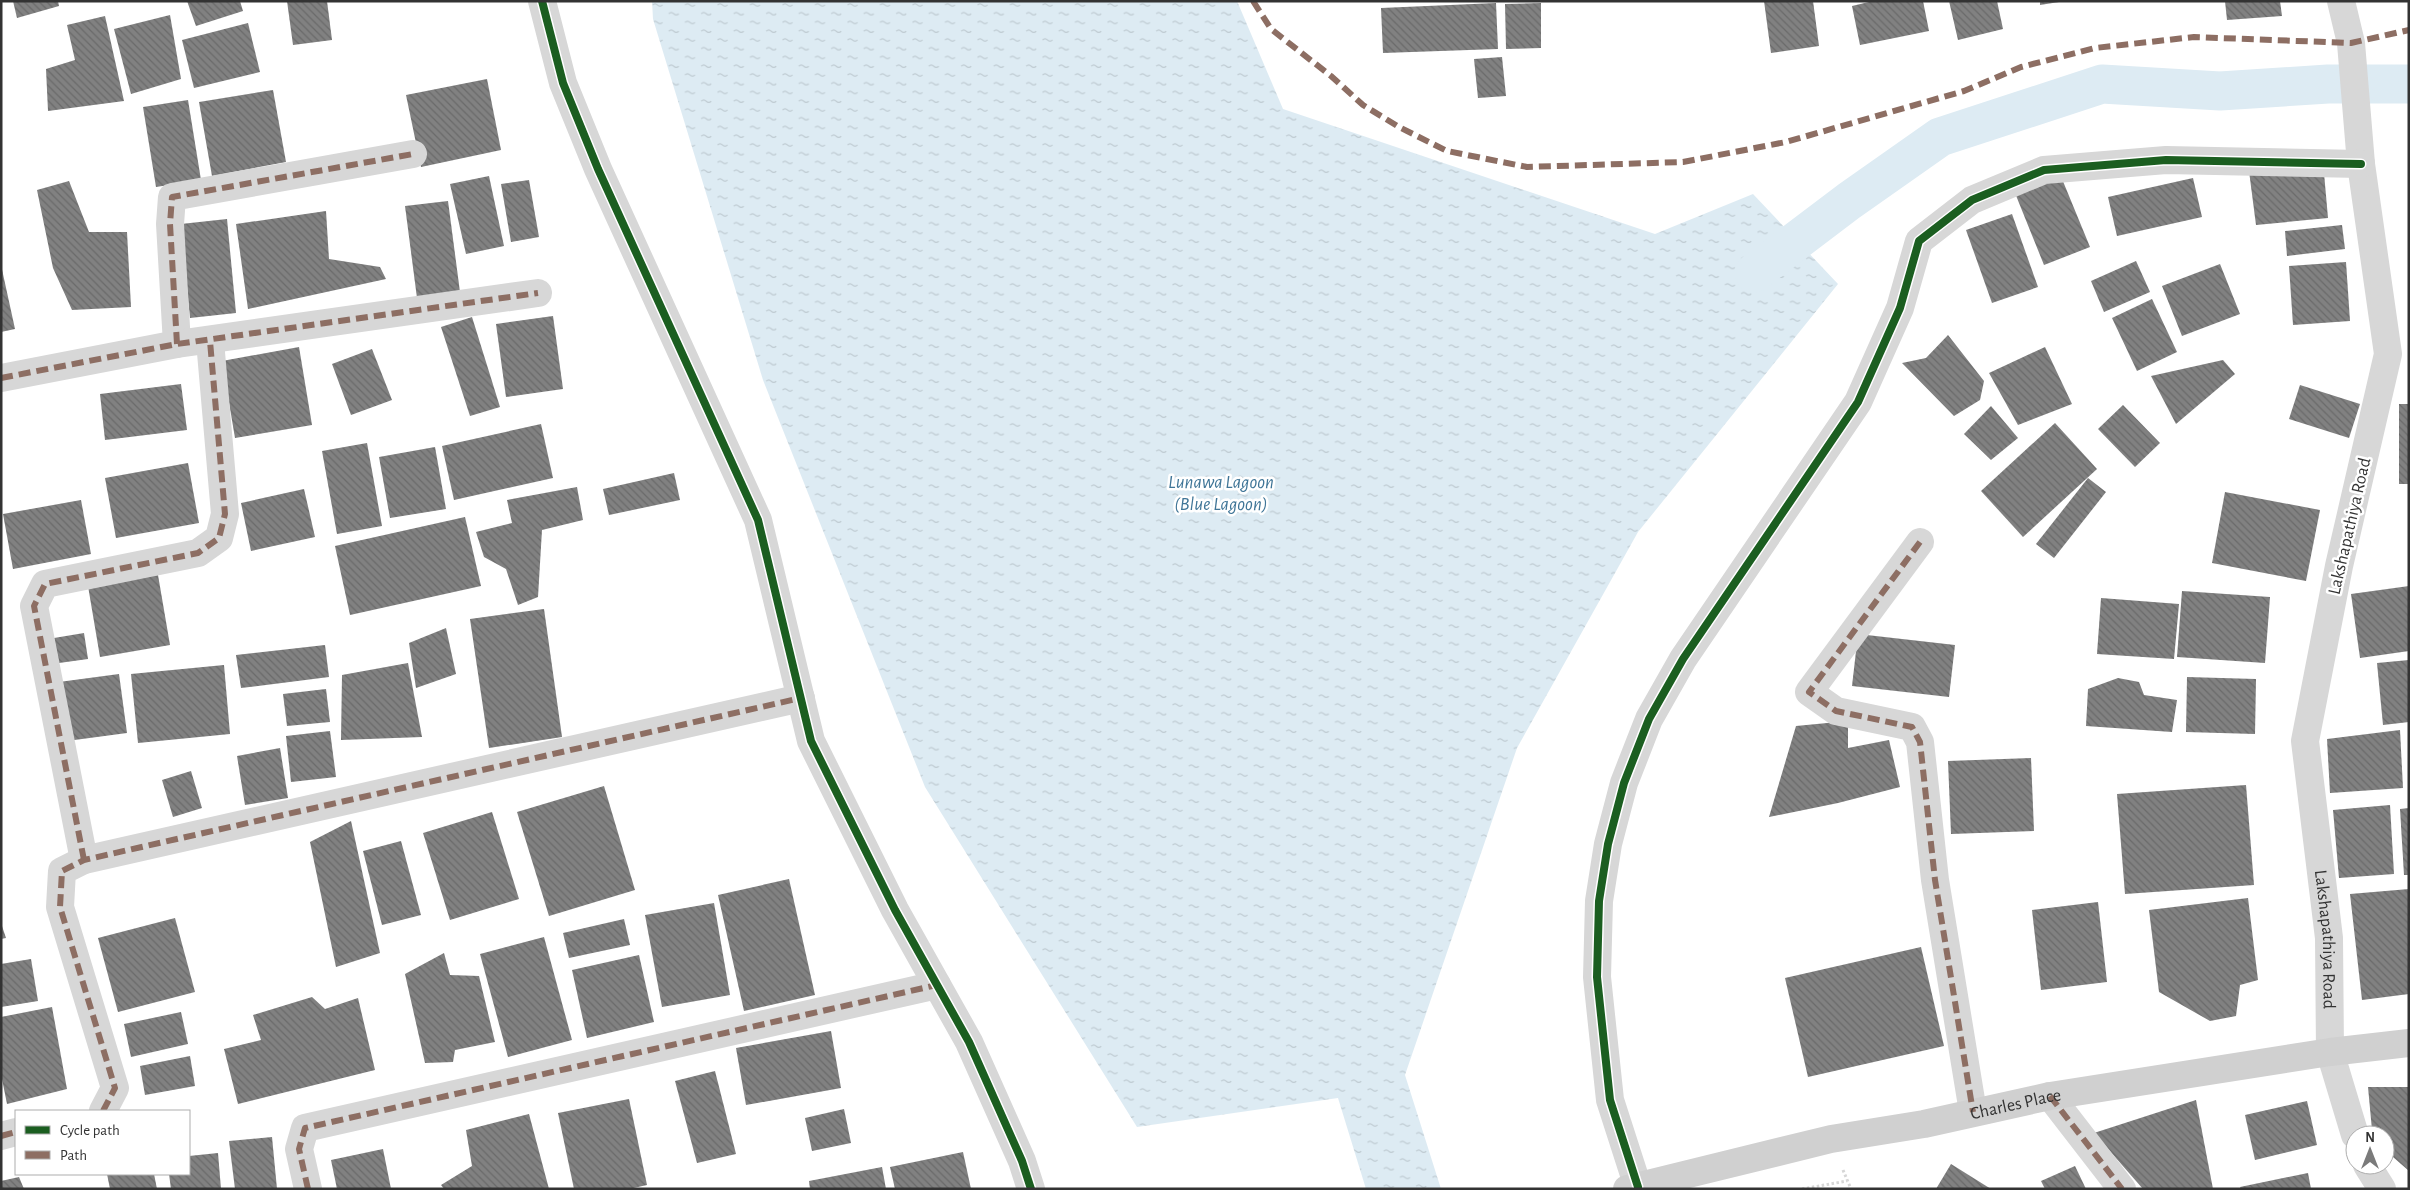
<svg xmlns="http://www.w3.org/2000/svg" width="2410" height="1190" font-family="'Alegreya Sans',sans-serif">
  <defs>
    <pattern id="water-ripples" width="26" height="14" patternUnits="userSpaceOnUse" patternTransform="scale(1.25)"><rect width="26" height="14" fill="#ddebf3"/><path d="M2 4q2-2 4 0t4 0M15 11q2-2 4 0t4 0" fill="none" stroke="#becad1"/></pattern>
    <pattern id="building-back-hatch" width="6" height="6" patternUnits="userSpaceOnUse" patternTransform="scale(1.25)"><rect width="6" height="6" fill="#818181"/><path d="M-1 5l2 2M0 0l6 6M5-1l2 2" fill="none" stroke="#6a6a6a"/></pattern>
  </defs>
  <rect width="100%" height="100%" fill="#fff"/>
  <path fill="url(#water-ripples)" d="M 652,1 L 1237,1 L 1283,109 L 1655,234 L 1753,194 L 1838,284 L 1638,532 L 1517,748 L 1405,1075 L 1441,1189 L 1366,1189 L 1338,1098 L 1137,1127 L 925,787 L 763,380 L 653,19 Z"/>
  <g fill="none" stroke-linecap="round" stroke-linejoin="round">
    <path stroke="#ddebf3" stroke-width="39" d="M 1754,273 L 1849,201 L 1940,137 L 2102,84 L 2220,91 L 2328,84 L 2409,84"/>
  </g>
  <g fill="url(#building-back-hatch)">
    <path d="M 13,1 L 58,1 L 59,6 L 17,18 Z"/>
    <path d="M 187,1 L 240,1 L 243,11 L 196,26 Z"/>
    <path d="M 287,1 L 327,1 L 332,40 L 293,45 Z"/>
    <path d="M 1764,1 L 1813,1 L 1819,46 L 1771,53 Z"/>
    <path d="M 1873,1 L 1923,1 L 1929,31 L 1860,45 L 1852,6 Z"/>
    <path d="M 1949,1 L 1997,1 L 2003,29 L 1958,40 Z"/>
    <path d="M 2040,1 L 2059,1 L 2059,2 L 2040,5 Z"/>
    <path d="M 2225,1 L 2280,1 L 2282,16 L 2227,20 Z"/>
    <path d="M 1496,3 L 1498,49 L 1383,53 L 1381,8 Z"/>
    <path d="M 1541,3 L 1541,48 L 1506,49 L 1505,4 Z"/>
    <path d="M 170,15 L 181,79 L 131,94 L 114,29 Z"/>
    <path d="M 105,16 L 124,101 L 48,111 L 46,69 L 75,60 L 67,25 Z"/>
    <path d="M 248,23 L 260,72 L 194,88 L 182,40 Z"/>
    <path d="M 1502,57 L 1506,96 L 1478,98 L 1474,59 Z"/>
    <path d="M 487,79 L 501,150 L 421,167 L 406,95 Z"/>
    <path d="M 273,90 L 286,162 L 212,176 L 199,102 Z"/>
    <path d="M 188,100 L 201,180 L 156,187 L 143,107 Z"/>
    <path d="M 2249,171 L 2324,173 L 2328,218 L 2256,225 Z"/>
    <path d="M 2060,174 L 2090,247 L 2044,265 L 2015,193 Z"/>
    <path d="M 489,176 L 504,246 L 466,254 L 450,184 Z"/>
    <path d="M 2193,178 L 2202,217 L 2117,236 L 2108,197 Z"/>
    <path d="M 529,180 L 539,237 L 511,242 L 501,184 Z"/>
    <path d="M 69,181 L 89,232 L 127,232 L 131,307 L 72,310 L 53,268 L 37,190 Z"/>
    <path d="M 448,201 L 460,292 L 417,298 L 405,206 Z"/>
    <path d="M 326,211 L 329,259 L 380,267 L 386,279 L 248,309 L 236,224 Z"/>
    <path d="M 2012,214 L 2038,287 L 1992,303 L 1966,230 Z"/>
    <path d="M 227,219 L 236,313 L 190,318 L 181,224 Z"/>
    <path d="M 2342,225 L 2345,249 L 2287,256 L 2285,231 Z"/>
    <path d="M 2136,261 L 2150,292 L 2104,312 L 2091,281 Z"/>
    <path d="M 2346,262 L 2350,321 L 2293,325 L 2289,266 Z"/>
    <path d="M 2220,264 L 2240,314 L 2182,336 L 2162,286 Z"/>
    <path d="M 1,265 L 15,329 L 1,332 Z"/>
    <path d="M 2152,299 L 2177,352 L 2137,371 L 2112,318 Z"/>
    <path d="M 553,316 L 563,389 L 506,397 L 496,324 Z"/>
    <path d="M 472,317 L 500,407 L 470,416 L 441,327 Z"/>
    <path d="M 1948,335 L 1984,381 L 1980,400 L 1954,416 L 1902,363 L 1926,358 Z"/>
    <path d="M 299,347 L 312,425 L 235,438 L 222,361 Z"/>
    <path d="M 2045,347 L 2072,404 L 2018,425 L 1989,373 Z"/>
    <path d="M 372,349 L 392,400 L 351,415 L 332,364 Z"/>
    <path d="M 2223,360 L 2235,374 L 2176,424 L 2151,376 Z"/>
    <path d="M 181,384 L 187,430 L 105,440 L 100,394 Z"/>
    <path d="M 2300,385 L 2360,404 L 2349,438 L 2289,419 Z"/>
    <rect x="2399" y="404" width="10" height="80"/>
    <path d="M 2123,405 L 2160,443 L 2135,467 L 2098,429 Z"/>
    <path d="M 1991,406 L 2018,438 L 1991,460 L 1964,434 Z"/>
    <path d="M 2055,423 L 2097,469 L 2023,537 L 1981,491 Z"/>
    <path d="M 541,424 L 553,478 L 454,500 L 442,446 Z"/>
    <path d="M 367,443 L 382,526 L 337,534 L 322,451 Z"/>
    <path d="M 435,447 L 446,509 L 390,518 L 379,457 Z"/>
    <path d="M 188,463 L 199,523 L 116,538 L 105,478 Z"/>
    <path d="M 674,473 L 680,500 L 609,515 L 603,489 Z"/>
    <path d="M 2088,478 L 2106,492 L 2054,558 L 2036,544 Z"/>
    <path d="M 577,487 L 583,520 L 542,530 L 538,597 L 518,605 L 506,569 L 484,557 L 476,532 L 512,523 L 507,500 Z"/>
    <path d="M 304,489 L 315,537 L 251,551 L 241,503 Z"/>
    <path d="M 2225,492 L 2320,510 L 2306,581 L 2212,563 Z"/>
    <path d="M 81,500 L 91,554 L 13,569 L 3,514 Z"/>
    <path d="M 465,517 L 481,586 L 350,615 L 335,546 Z"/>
    <path d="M 158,575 L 170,645 L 100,657 L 88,586 Z"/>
    <path d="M 2409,586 L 2409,651 L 2360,658 L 2351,594 Z"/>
    <path d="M 2182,591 L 2270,597 L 2265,663 L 2177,657 Z"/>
    <path d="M 2101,598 L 2179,604 L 2174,659 L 2097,654 Z"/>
    <path d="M 544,609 L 562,737 L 489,748 L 470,619 Z"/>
    <path d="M 446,628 L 456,674 L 416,688 L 409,643 Z"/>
    <path d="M 84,633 L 88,659 L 59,663 L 54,638 Z"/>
    <path d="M 1858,634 L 1955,645 L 1949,697 L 1852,686 Z"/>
    <path d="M 325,645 L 329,677 L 241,688 L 236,655 Z"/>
    <path d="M 2409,660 L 2409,722 L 2383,725 L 2377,663 Z"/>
    <path d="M 408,663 L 422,737 L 341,740 L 342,675 Z"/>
    <path d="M 224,665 L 230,734 L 138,743 L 131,674 Z"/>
    <path d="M 119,674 L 127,733 L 67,741 L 59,682 Z"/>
    <path d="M 2187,677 L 2256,679 L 2255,734 L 2186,732 Z"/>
    <path d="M 2118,678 L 2139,682 L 2144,695 L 2177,700 L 2172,732 L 2086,726 L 2088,689 Z"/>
    <path d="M 326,689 L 330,722 L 287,726 L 283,694 Z"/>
    <path d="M 1848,721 L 1848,748 L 1889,740 L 1900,787 L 1838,803 L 1769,817 L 1796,726 Z"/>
    <path d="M 2400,730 L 2403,788 L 2330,793 L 2327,739 Z"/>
    <path d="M 330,731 L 336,777 L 291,782 L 286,736 Z"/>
    <path d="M 280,748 L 288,798 L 245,805 L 237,756 Z"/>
    <path d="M 2031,758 L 2034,831 L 1951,834 L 1948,761 Z"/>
    <path d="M 191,771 L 202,808 L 173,817 L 162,780 Z"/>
    <path d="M 2246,785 L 2254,885 L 2125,894 L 2117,794 Z"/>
    <path d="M 604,786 L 635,890 L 549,916 L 517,812 Z"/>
    <path d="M 2390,805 L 2394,874 L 2339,878 L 2333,810 Z"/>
    <path d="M 2409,808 L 2409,875 L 2404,875 L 2400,809 Z"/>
    <path d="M 492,812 L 519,899 L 450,920 L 423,833 Z"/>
    <path d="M 351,821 L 380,953 L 336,967 L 310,842 Z"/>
    <path d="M 401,841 L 421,915 L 382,925 L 363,851 Z"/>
    <path d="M 789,879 L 815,995 L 744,1011 L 718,895 Z"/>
    <path d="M 2409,889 L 2409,994 L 2362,1000 L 2350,894 Z"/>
    <path d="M 2248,898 L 2258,980 L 2240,985 L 2236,1016 L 2210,1021 L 2159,992 L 2149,910 Z"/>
    <path d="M 2098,902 L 2107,982 L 2041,990 L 2032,910 Z"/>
    <path d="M 714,903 L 730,995 L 662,1007 L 645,915 Z"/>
    <path d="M 175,918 L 195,992 L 118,1012 L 98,938 Z"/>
    <path d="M 624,919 L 630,945 L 569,958 L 563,933 Z"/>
    <path d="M 1,923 L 6,938 L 1,939 Z"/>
    <path d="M 544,937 L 572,1040 L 508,1057 L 480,954 Z"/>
    <path d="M 1921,947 L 1944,1046 L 1808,1077 L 1785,978 Z"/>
    <path d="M 444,953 L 450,975 L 479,976 L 495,1042 L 455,1050 L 453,1062 L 425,1063 L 405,974 Z"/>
    <path d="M 639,955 L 654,1022 L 587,1038 L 572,970 Z"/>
    <path d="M 31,959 L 38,1001 L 1,1007 L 1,964 Z"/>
    <path d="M 312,997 L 325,1009 L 358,998 L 375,1070 L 238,1104 L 224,1049 L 261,1040 L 253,1015 Z"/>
    <path d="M 52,1007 L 67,1089 L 7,1104 L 1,1074 L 1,1017 Z"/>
    <path d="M 181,1012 L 188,1044 L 131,1057 L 124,1024 Z"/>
    <path d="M 831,1031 L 841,1088 L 746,1105 L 736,1048 Z"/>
    <path d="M 190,1056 L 195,1086 L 145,1095 L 140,1066 Z"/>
    <path d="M 715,1071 L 736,1154 L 697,1163 L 675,1081 Z"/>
    <path d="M 2368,1087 L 2409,1087 L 2409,1171 L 2385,1150 L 2385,1135 L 2375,1135 L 2372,1130 Z"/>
    <path d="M 629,1099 L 647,1185 L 629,1189 L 574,1189 L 558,1113 Z"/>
    <path d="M 2196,1100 L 2213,1189 L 2143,1189 L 2094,1133 Z"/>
    <path d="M 2307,1101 L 2317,1145 L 2255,1160 L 2245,1115 Z"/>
    <path d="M 844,1109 L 851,1143 L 812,1151 L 805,1118 Z"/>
    <path d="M 529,1114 L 549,1189 L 444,1189 L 441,1185 L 472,1166 L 466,1130 Z"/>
    <path d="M 272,1137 L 277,1189 L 235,1189 L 229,1141 Z"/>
    <path d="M 383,1149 L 391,1189 L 337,1189 L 331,1160 Z"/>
    <path d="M 963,1152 L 971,1189 L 895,1189 L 890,1167 Z"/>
    <path d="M 218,1153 L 221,1189 L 171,1189 L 169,1174 L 189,1174 L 189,1156 Z"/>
    <path d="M 1951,1164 L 1991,1189 L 1936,1189 Z"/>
    <path d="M 2075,1166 L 2086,1189 L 2045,1189 L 2041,1181 Z"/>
    <path d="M 882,1167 L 886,1189 L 810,1189 L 809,1181 Z"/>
    <path d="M 2308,1173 L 2311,1189 L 2241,1189 L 2240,1187 Z"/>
    <path d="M 107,1174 L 154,1174 L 157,1189 L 110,1189 Z"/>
    <path d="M 19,1177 L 24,1189 L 1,1189 L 1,1181 Z"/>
  </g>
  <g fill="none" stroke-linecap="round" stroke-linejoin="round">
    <g stroke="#d6d6d6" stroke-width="3" stroke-dasharray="2.5 2.5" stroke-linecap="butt">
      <path d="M 1843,1170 L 1851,1189"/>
      <path d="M 1802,1189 L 1847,1181"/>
    </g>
    <g stroke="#d7d7d7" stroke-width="28">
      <path d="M 542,1 L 563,83 L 598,169 L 758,520 L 811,741 L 895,910 L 969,1042 L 1022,1161 L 1031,1189"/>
      <path id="s1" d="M 2341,1 L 2351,43 L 2361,164 L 2388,354 L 2339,566 L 2305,741 L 2329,938 L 2330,1052 L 2355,1135"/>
      <path d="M 177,344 L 170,224 L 172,197 L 413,154"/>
      <path d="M 1,378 L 177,344 L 538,293"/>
      <path d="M 1920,542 L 1809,692 L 1836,711 L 1912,727 L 1920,742 L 1935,880 L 1973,1112"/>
      <path d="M 84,860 L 34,606 L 45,584 L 198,553 L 219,538 L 225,514 L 210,341"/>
      <path d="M 2050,1096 L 2122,1189"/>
      <path d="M 103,1111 L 115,1088 L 60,907 L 62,871 L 84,860 L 801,698"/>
      <path d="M 1,1136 L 16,1132"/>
      <path d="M 2367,1165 L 2382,1189"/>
      <path d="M 1638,1187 L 1610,1100 L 1597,977 L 1599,901 L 1608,844 L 1624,783 L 1649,719 L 1683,659 L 1858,402 L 1900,308 L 1919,241 L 1972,200 L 2044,170 L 2166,160 L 2361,164"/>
      <path d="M 308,1189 L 299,1149 L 305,1128 L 937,985"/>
    </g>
    <path stroke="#d0d0d0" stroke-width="28" id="s2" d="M 1627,1189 L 1831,1139 L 1924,1124 L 2050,1096 L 2330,1052 L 2409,1043"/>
    <g stroke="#8d6e63" stroke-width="6" stroke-dasharray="12 6" stroke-linecap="butt">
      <path d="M 1253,1 L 1271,29 L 1331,76 L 1363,105 L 1399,127 L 1447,151 L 1527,167 L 1683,162 L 1786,142 L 1964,91 L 2021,67 L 2095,48 L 2194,37 L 2351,43 L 2409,30"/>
      <path d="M 177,344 L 170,224 L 172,197 L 413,154"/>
      <path d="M 1,378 L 177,344 L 538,293"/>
      <path d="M 1920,542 L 1809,692 L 1836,711 L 1912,727 L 1920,742 L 1935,880 L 1973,1112"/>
      <path d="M 84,860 L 34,606 L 45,584 L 198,553 L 219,538 L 225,514 L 210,341"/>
      <path d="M 2050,1096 L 2122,1189"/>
      <path d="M 103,1111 L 115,1088 L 60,907 L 62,871 L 84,860 L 801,698"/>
      <path d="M 1,1136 L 16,1132"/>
      <path d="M 308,1189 L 299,1149 L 305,1128 L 937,985"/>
    </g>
    <defs>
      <g id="cycleway">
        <path d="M 542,1 L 563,83 L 598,169 L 758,520 L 811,741 L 895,910 L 969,1042 L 1022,1161 L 1031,1189"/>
        <path d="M 1638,1187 L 1610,1100 L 1597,977 L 1599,901 L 1608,844 L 1624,783 L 1649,719 L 1683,659 L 1858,402 L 1900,308 L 1919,241 L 1972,200 L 2044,170 L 2166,160 L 2361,164"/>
      </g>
    </defs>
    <use href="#cycleway" stroke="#fff" stroke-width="11"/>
    <use href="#cycleway" stroke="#1b5e20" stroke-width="8"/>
  </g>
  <g text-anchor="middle" stroke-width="5" stroke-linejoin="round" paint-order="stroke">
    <g font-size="18" fill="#333" stroke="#fff">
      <text transform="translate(2349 526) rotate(-77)" y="6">Lakshapathiya Road</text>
      <text dy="6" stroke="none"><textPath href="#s1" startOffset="952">Lakshapathiya Road</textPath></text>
      <text dy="6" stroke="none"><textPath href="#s2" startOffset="398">Charles Place</textPath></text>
    </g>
    <g font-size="19" font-style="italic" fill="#3f7597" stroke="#fff">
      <text x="1221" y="488">Lunawa Lagoon<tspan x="1221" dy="22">(Blue Lagoon)</tspan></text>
    </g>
  </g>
  <rect width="2410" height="1190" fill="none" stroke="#333333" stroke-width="5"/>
  <rect x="15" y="1110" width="175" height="65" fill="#ffffff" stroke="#adadad"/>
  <rect x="25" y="1126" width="25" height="8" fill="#1b5e20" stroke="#adadad"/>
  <text x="60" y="1135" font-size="15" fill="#333333">Cycle path</text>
  <rect x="25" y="1151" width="25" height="8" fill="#8d6e63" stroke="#adadad"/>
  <text x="60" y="1160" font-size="15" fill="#333333">Path</text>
  <g transform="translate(2370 1150)"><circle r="24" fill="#ffffff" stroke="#adadad"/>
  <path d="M0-4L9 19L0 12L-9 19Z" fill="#7a7a7a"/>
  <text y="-8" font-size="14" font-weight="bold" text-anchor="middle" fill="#333333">N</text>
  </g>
</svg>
